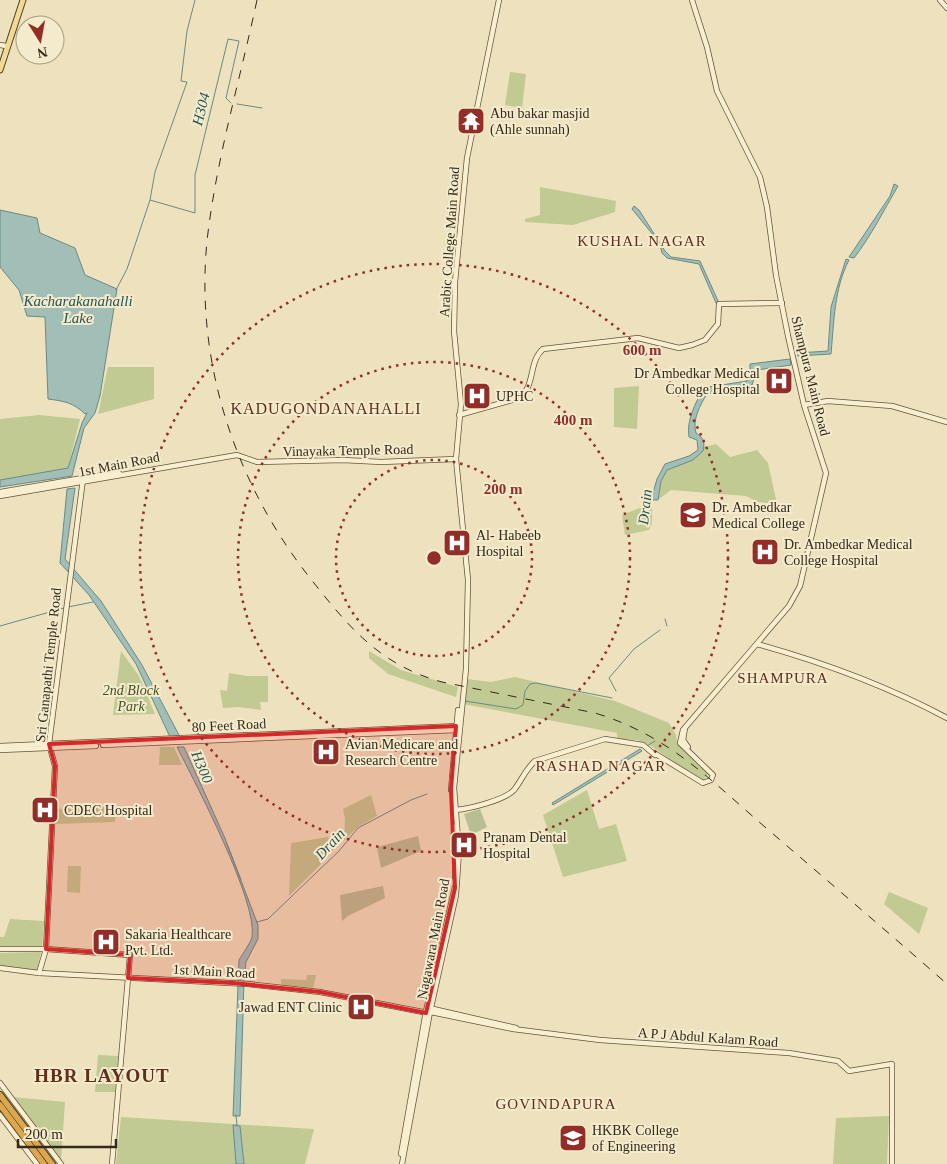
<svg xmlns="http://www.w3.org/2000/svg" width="947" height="1164" font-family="'Times New Roman',serif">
  <rect width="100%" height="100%" fill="#ede2bd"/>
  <g fill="#c0ca92">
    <path d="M 510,72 L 526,74 L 522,108 L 505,105 Z"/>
    <path d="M 540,187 L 616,201 L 615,212 L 573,225 L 525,222 L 525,219 L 540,215 Z"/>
    <path d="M 108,367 L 154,367 L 154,399 L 98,414 Z"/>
    <path d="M 639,386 L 637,429 L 614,427 L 614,388 Z"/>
    <path d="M 39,415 L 80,419 L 68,468 L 0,480 L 0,419 Z"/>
    <path d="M 716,444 L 730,457 L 757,450 L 768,463 L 777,504 L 758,502 L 746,496 L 671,490 L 658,500 L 661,481 L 667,470 L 692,460 L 703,451 L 704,447 Z"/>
    <path d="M 652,503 L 652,523 L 649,530 L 625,535 L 622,515 Z"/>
    <path d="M 121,651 L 139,676 L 155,714 L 113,715 Z"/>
    <path d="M 369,651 L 401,670 L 458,687 L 456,697 L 388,674 L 369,658 Z"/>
    <path d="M 229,673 L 247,676 L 268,676 L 268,702 L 260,702 L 261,710 L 238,707 L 223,708 L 220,690 L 227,691 Z"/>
    <path d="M 515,677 L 615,701 L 669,723 L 676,735 L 677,743 L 708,774 L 702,782 L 651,746 L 638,740 L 617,739 L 617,733 L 463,704 L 466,679 L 491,682 Z"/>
    <path d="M 160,747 L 174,747 L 182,765 L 159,765 Z"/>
    <path d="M 587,790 L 599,829 L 616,824 L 627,861 L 563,877 L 543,815 Z"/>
    <path d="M 371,795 L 377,816 L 358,827 L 344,840 L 345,819 L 343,809 Z"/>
    <path d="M 116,806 L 115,822 L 56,824 L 58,809 Z"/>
    <path d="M 328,837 L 335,848 L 319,861 L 321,864 L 289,896 L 291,843 Z"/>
    <path d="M 68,866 L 81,866 L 80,893 L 67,892 Z"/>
    <path d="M 889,892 L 928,908 L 919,934 L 884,904 Z"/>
    <path d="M 10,919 L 44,921 L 42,947 L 0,946 L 0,937 L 4,937 Z"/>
    <path d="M 41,952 L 37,971 L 0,967 L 0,953 Z"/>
    <path d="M 307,975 L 316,975 L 313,988 L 281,985 L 281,979 L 306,980 Z"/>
    <path d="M 98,1055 L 118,1056 L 115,1092 L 95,1092 Z"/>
    <path d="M 13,1097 L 65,1102 L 61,1161 Z"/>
    <path d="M 889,1116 L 887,1164 L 833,1164 L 836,1118 Z"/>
    <path d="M 121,1117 L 314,1129 L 305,1164 L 116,1164 Z"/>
  </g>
  <g fill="#b7bf92">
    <path d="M 480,809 L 487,827 L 471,835 L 464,814 Z"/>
    <path d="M 418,836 L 421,851 L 381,868 L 377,847 Z"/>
    <path d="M 383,886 L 385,898 L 348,916 L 342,921 L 340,895 Z"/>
  </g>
  <g fill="#a1beb7" stroke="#698b85">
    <path d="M 894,184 L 898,186 C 884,210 871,236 854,258 L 849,257 L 890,196 Z"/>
    <path d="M 634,206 L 639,210 L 665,251 L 671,257 L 700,261 L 719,303 L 716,303 L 699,264 L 667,258 L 662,253 L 660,245 L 654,236 L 632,209 Z"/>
    <path d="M 0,210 L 37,218 L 40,233 L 75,248 L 85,275 L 117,289 L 100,396 L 95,413 L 84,428 L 72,476 L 0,487 L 0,480 L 68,468 L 82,423 L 87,413 L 85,414 C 74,403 64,401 48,399 L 45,317 L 27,316 L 19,290 L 0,267 Z"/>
    <path d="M 846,259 L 849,260 C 834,289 834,322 831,354 L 798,356 L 797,353 L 828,351 L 831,307 Z"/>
    <path d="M 790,359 L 791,365 L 757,370 L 752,385 L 748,387 L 707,394 C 700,405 692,420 696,433 C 704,438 705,442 703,451 L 693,460 L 667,470 L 661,481 L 658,500 L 651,500 L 657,479 L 665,464 L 689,456 L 698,450 L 697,440 L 689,437 C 686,420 696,403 703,388 L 747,381 L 750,374 L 750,364 Z"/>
    <path d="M 75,488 L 65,559 L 101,601 L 142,665 L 180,737 L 170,737 L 136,664 L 89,595 L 60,563 L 67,489 Z"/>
    <path d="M 177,747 L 184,747 L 224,836 L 258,925 L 258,939 L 246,962 L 244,980 L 240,1116 L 233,1116 L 239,960 C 243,953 250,944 252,937 C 258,901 195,783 177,747 Z"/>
    <path d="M 640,749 L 642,751 L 553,805 L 552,803 Z"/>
    <path d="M 233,1125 L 240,1126 L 244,1164 L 236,1164 Z"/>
  </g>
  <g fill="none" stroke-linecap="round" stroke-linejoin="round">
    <g stroke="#698b85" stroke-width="1">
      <path d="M 237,104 L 262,108"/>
      <path d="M 150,200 L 155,172 L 187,82 L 181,81 L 187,31 L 195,0"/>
      <path d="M 116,290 L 127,269 L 150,200 L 195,213 L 195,175 L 228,39 L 239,41 L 226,98 L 231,103"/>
      <path d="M 68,607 L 93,602"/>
      <path d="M 665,619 L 667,626"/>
      <path d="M 0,626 L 64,608"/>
      <path d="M 616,691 L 609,678 L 634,649 L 660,630"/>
      <path d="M 465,701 L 516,709 L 523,705 L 525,691 L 530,684 L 536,683 L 612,698"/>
      <path d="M 647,746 L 655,741"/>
      <path d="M 227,844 L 241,880"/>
      <path d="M 257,922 L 268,919 L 339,851 L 358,828 L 411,800 L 427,794"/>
      <path d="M 236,1115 L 237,1126"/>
    </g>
    <defs>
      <g id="secondary">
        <path d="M 940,0 L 947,8"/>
        <path d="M 0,45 L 6,46"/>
        <path d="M 804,405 L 828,401 L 892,406 L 947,422"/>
        <path d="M 459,415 L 519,398 C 536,386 528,362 543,349 L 638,338 L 679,348 L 692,345 L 705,340 L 718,324 L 719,304 L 782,303"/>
        <path d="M 0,492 L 118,472 L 120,474"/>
        <path d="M 0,496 L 237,455 L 257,462 L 343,460 L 381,462 L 456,459"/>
        <path d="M 757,644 C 822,662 887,686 947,718"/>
        <path d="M 685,728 L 683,740 L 688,747"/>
        <path d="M 103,745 L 458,730"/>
        <path d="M 0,746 L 458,726"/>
        <path d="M 0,750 L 96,746"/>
        <path d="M 654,753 L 703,783 L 711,780 L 713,775 L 680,743 L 683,730 L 789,606 L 800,586 L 826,473 L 804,405 L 788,336 L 776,275 L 767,207 L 760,177 L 717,91 L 707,47 L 692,0"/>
        <path d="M 451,790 L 458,710"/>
        <path d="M 455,810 C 469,809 505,800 514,790 C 522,780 525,770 535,761 L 605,739 L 643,745 L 655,755"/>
        <path d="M 454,827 L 456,851 L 455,877"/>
        <path d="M 0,949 L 46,949 L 130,955 L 112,1164"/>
        <path d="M 0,968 L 39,973 L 248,984 L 320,992 L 428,1013"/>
        <path d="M 39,973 L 46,949 L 55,766 L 49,744 L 83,479"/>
        <path d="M 429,1008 L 516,1028"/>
        <path d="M 426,1011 L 513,1029 L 600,1040 L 789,1053 L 838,1061 L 849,1071 L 892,1064 L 892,1164"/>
        <path d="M 0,1083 L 61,1164"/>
        <path d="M 0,1115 L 37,1164"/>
        <path d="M 401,1154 L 426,1011 L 455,887"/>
        <path d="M 402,1164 L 430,1012 L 456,895 L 459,851 L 454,788 L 466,669 L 468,580 L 456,459 L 461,404 L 454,331 L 455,282 L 467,158 L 499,0"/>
      </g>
      <path id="primary" d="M 0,70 L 23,0"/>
      <g id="highway">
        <path d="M 0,1095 L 52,1164"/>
        <path d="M 0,1105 L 44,1164"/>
      </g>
    </defs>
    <use href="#secondary" stroke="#66533a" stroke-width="6"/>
    <use href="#primary" stroke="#52402b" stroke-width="7"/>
    <use href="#highway" stroke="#52402b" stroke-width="8"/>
    <use href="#secondary" stroke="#f8efd0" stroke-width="4.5"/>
    <use href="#primary" stroke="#f1da94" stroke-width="5"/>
    <use href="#highway" stroke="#dda74d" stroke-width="5.5"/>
    <path stroke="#34291b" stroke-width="1" stroke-dasharray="9 9" stroke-linecap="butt" d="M 257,0 C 240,80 216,160 207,241 C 195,362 235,483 310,578 C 348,626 379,665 442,682 L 595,713 C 671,736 713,783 772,833 C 830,883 889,933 947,984"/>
  </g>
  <path fill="#d62828" fill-opacity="0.2" stroke="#d62828" stroke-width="4" stroke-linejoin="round" d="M 456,726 L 451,789 L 455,888 L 426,1013 L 320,992 L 233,983 L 128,978 L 130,955 L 46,949 L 55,766 L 49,744 Z"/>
  <g fill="none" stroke="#932d28" stroke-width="2.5" stroke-dasharray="2.5 5">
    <circle cx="434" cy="558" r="98"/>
    <circle cx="434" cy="558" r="196"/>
    <circle cx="434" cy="558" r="294"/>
  </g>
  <defs>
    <symbol id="temple-square" viewBox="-11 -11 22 22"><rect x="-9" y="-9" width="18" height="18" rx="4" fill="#932d28" stroke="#f4ebcd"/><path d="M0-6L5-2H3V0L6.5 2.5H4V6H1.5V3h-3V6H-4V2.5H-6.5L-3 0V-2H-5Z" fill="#fff"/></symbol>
    <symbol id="hospital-square" viewBox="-11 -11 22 22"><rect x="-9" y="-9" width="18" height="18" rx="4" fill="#932d28" stroke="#f4ebcd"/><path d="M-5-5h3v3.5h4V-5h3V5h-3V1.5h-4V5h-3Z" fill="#fff"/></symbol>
    <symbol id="university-square" viewBox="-11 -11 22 22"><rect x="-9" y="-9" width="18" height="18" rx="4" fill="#932d28" stroke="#f4ebcd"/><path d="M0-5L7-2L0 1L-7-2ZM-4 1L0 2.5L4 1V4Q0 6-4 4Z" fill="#fff"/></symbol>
  </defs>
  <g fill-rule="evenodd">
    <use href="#temple-square" x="455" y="105" width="32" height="32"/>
    <use href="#hospital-square" x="763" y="365" width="32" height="32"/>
    <use href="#hospital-square" x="461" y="380" width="32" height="32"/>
    <use href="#university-square" x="677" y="499" width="32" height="32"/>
    <use href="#hospital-square" x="441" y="527" width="32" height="32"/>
    <use href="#hospital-square" x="749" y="536" width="32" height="32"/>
    <use href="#hospital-square" x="310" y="736" width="32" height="32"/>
    <use href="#hospital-square" x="29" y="794" width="32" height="32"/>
    <use href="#hospital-square" x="448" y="829" width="32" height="32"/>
    <use href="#hospital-square" x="90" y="926" width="32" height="32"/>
    <use href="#hospital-square" x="345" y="991" width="32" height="32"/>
    <use href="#university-square" x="557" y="1122" width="32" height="32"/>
  </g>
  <g text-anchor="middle" stroke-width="4" stroke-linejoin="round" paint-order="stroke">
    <g font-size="14" fill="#34291b" stroke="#f4ebcd" text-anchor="start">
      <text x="490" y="118">Abu bakar masjid<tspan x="490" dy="16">(Ahle sunnah)</tspan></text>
      <text x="760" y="378" text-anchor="end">Dr Ambedkar Medical<tspan x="760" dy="16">College Hospital</tspan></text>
      <text x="496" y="401">UPHC</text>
      <text x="712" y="512">Dr. Ambedkar<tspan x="712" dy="16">Medical College</tspan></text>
      <text x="476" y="540">Al- Habeeb<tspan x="476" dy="16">Hospital</tspan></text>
      <text x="784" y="549">Dr. Ambedkar Medical<tspan x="784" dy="16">College Hospital</tspan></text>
      <text x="345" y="749">Avian Medicare and<tspan x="345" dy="16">Research Centre</tspan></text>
      <text x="64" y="815">CDEC Hospital</text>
      <text x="483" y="842">Pranam Dental<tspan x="483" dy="16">Hospital</tspan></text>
      <text x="125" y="939">Sakaria Healthcare<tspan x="125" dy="16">Pvt. Ltd.</tspan></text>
      <text x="342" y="1012" text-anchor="end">Jawad ENT Clinic</text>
      <text x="592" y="1135">HKBK College<tspan x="592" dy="16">of Engineering</tspan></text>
    </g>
    <g font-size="14" fill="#34291b" stroke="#f4ebcd">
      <text transform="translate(449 242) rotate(-86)" y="5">Arabic College Main Road</text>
      <text transform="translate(811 376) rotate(76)" y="5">Shampura Main Road</text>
      <text transform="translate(348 450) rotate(-1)" y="5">Vinayaka Temple Road</text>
      <text transform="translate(119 464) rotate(-11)" y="5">1st Main Road</text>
      <text transform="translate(48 665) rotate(-84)" y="5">Sri Ganapathi Temple Road</text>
      <text transform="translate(229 725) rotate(-3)" y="5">80 Feet Road</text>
      <text transform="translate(433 939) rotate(-79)" y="5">Nagawara Main Road</text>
      <text transform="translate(214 971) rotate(3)" y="5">1st Main Road</text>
      <text transform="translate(708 1037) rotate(4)" y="5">A P J Abdul Kalam Road</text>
    </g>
    <g font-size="14" font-style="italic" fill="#425022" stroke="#f4ebcd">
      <text x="131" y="695">2nd Block<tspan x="131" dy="16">Park</tspan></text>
    </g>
    <g font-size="15" font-style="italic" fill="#2b5454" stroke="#f4ebcd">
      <text transform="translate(201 109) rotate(-76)" y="5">H304</text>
      <text x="78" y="306">Kacharakanahalli<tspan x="78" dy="17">Lake</tspan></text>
      <text transform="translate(645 507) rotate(-84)" y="5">Drain</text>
      <text transform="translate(202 767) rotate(67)" y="5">H300</text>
      <text transform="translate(330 844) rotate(-47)" y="5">Drain</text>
    </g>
    <g font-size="15" letter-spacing="1" fill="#602e1b" stroke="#f4ebcd">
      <text x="642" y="246">KUSHAL NAGAR</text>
      <text x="783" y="683">SHAMPURA</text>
      <text x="601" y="771">RASHAD NAGAR</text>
      <text x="556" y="1109">GOVINDAPURA</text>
    </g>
    <g font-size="16" letter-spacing="1" fill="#602e1b" stroke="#f4ebcd">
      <text x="326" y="414">KADUGONDANAHALLI</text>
    </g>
    <g font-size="19" font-weight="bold" letter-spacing="1" fill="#602e1b" stroke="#f4ebcd">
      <text x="102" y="1082">HBR LAYOUT</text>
    </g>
  </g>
  <circle cx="434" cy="558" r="8" fill="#932d28" stroke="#f4ebcd" stroke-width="2.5"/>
  <g font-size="15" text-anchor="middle" font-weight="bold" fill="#932d28" stroke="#f4ebcd" stroke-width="4" stroke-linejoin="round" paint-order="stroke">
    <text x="642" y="355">600 m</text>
    <text x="573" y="425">400 m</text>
    <text x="503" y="494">200 m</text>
  </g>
  <g transform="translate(40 40) rotate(169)"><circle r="24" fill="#f4ebcd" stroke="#a79d86"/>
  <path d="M0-4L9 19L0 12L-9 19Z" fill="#932d28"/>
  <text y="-8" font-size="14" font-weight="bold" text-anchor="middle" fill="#34291b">N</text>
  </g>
  <path d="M18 1139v8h98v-8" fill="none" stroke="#34291b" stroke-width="2.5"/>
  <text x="25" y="1139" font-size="15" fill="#34291b" stroke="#f4ebcd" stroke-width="4" paint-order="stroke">200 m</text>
</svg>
